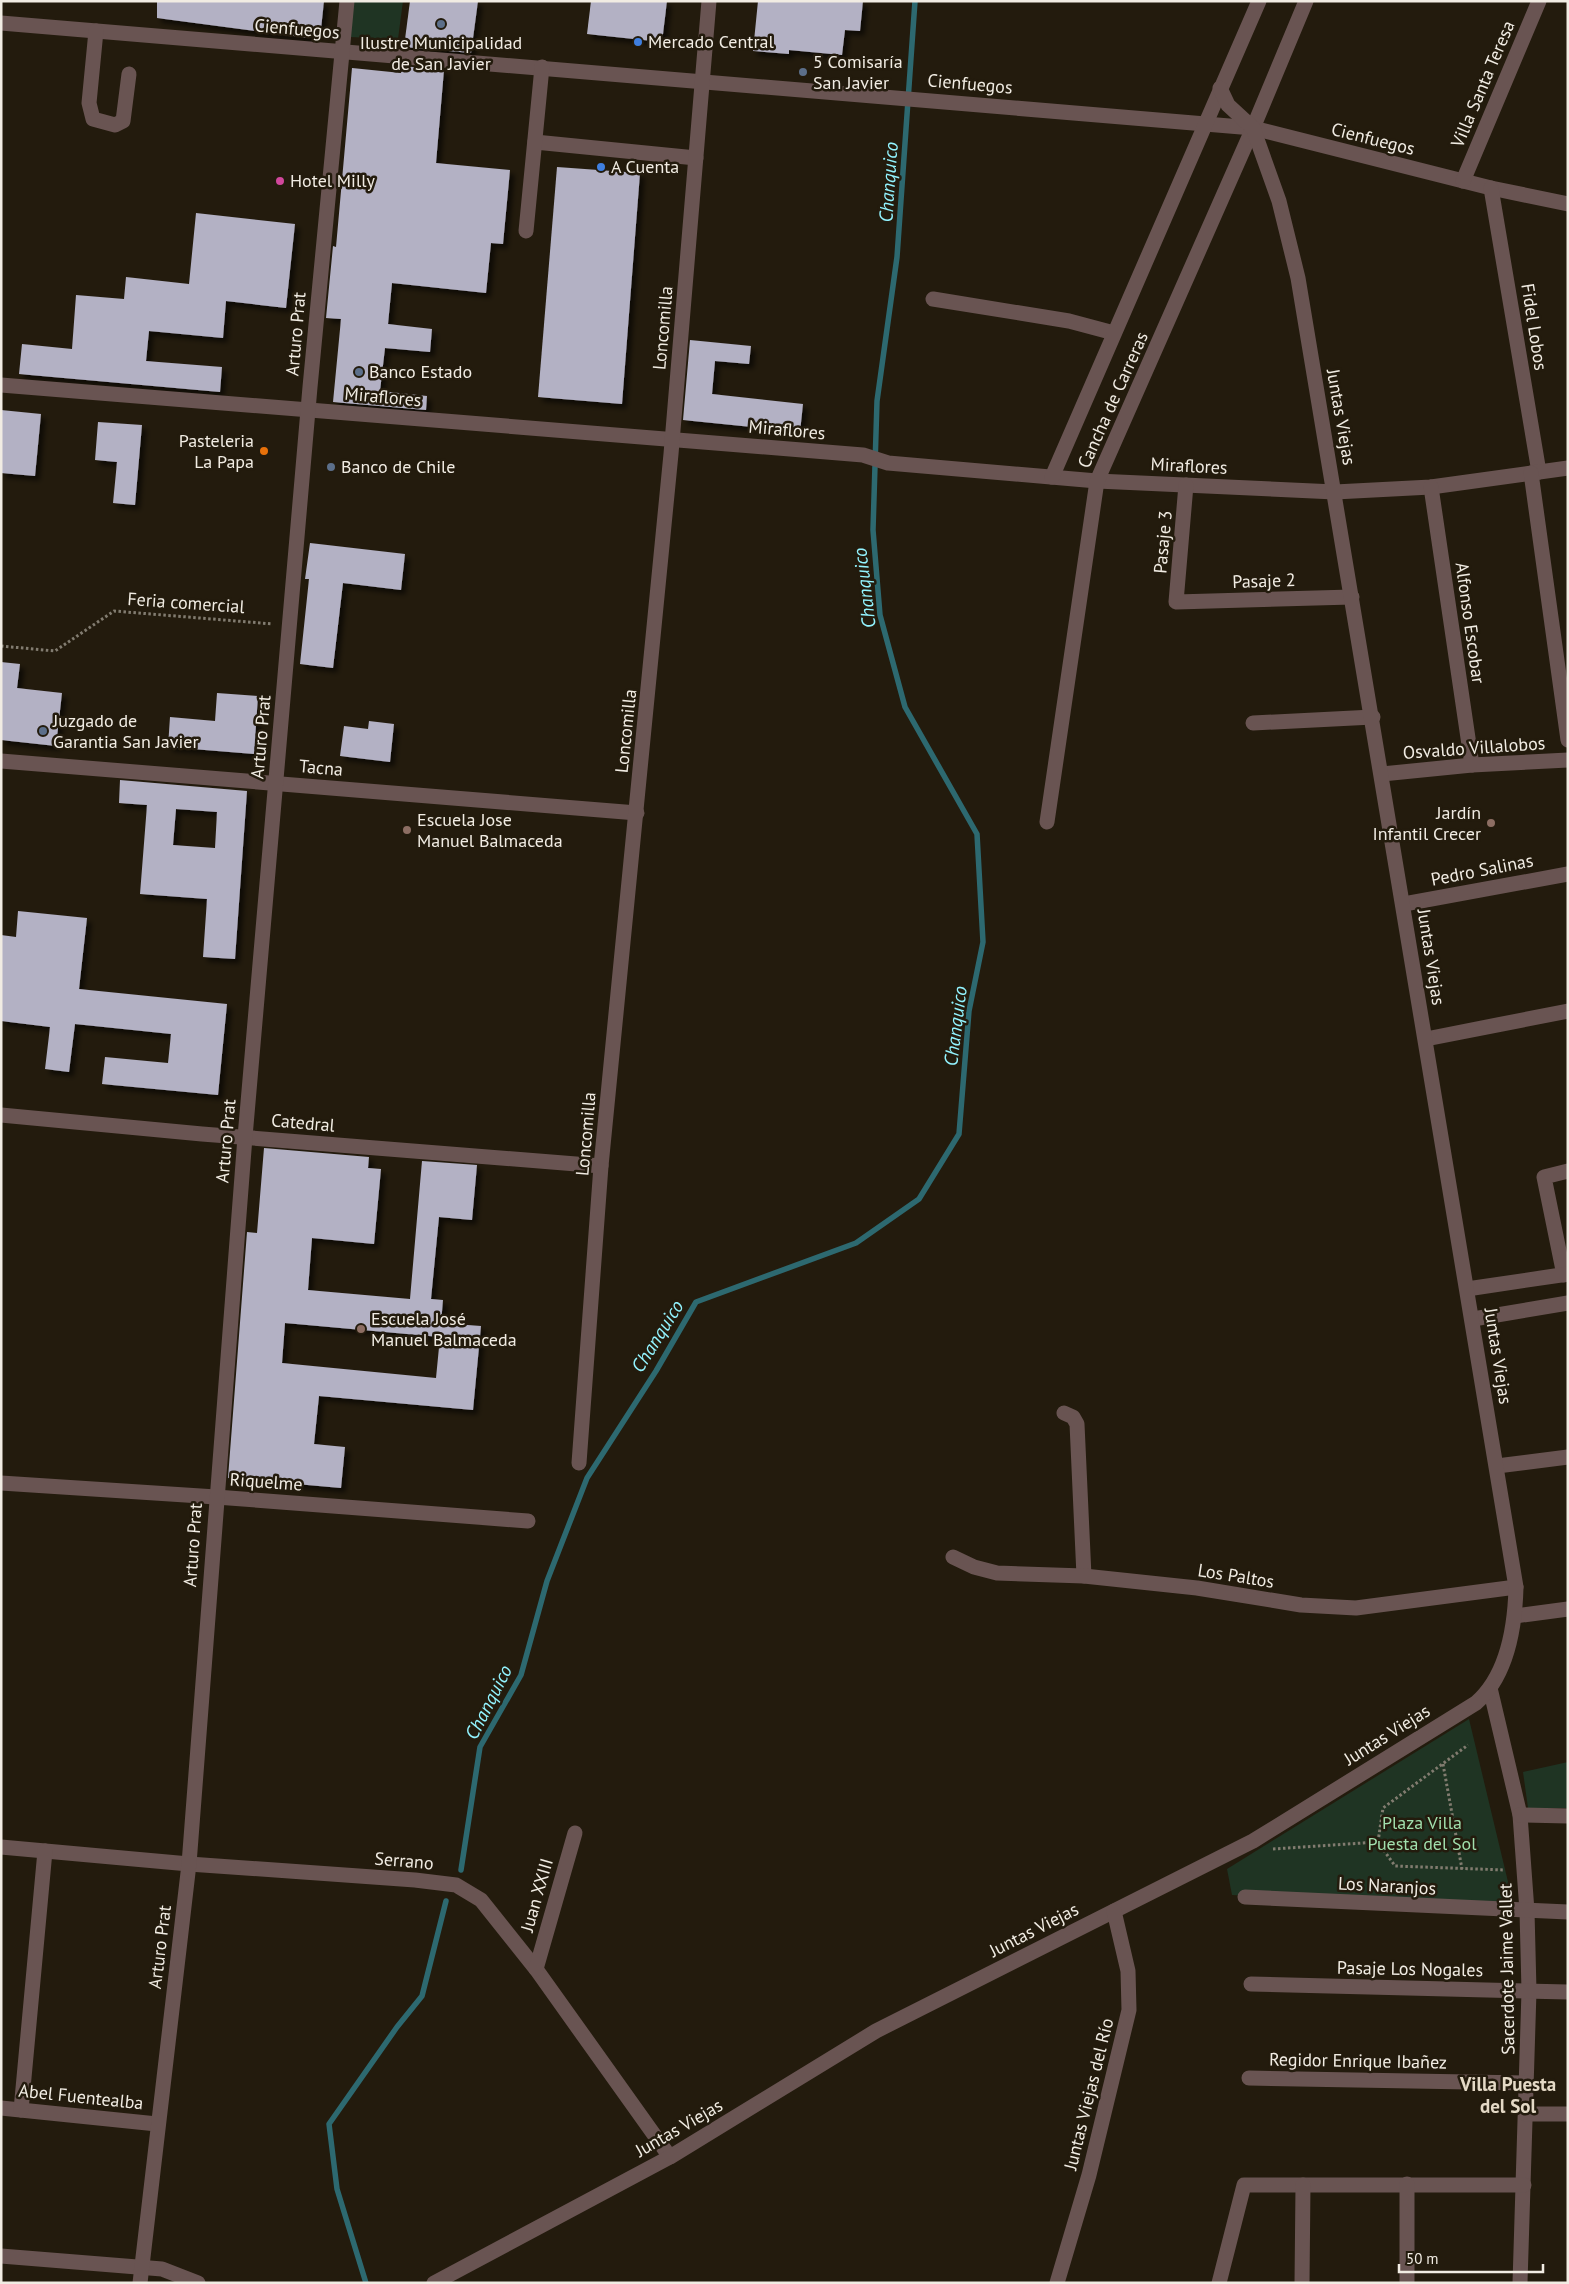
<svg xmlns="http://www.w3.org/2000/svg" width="1569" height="2284" font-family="'PT Sans',sans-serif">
  <defs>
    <filter id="shadow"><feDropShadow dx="4.5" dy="4.5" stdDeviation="2.5" flood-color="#0009"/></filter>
  </defs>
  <rect width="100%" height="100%" fill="#231b0d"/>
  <g fill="#1f3423">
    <path d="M 352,1 L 403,1 L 398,39 L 349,37 Z"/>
    <path d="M 1469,1719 L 1515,1911 L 1232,1895 L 1227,1869 Z"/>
    <path d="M 1568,1762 L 1568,1808 L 1528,1808 L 1523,1772 Z"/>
  </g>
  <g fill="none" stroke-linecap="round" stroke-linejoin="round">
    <g stroke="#2d6970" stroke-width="5.5">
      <path d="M 461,1870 L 480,1747 L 521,1675 L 547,1581 L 587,1478 L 656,1371 L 696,1302 L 856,1243 L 919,1199 L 959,1134 L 969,1011 L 983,942 L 977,834 L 905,707 L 880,615 L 873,530 L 877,401 L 897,257 L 915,1"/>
      <path d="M 366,2283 L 337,2189 L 329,2124 L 397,2027 L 422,1996 L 446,1901"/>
    </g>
  </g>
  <g fill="#b3b1c4" fill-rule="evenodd" filter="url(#shadow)">
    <path d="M 157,1 L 324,1 L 321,29 L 309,38 L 157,18 Z"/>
    <path d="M 410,1 L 478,1 L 471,53 L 404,47 Z"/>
    <path d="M 591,1 L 667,1 L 662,42 L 587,34 Z"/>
    <path d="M 758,1 L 863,1 L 860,31 L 845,30 L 842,55 L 789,50 L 789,54 L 753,51 Z"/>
    <path d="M 402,66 L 444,70 L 436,163 L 510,170 L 503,244 L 491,243 L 486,293 L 392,283 L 388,324 L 432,329 L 430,352 L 385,348 L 380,391 L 427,396 L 426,410 L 333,402 L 341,319 L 326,318 L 333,246 L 336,247 L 352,68 L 401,73 Z"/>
    <path d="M 557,167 L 640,173 L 622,404 L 538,397 Z"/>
    <path d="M 196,213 L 295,224 L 286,308 L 226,301 L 223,338 L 149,331 L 146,361 L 222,367 L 220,392 L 19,374 L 22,344 L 72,349 L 76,295 L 124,299 L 126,277 L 189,284 Z"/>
    <path d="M 690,340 L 751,346 L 749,364 L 715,361 L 712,394 L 803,404 L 800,432 L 683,420 Z"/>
    <path d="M 1,410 L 41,414 L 35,476 L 1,473 Z"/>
    <path d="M 98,422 L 142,425 L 135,505 L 113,503 L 117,462 L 95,460 Z"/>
    <path d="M 310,543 L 405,554 L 401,590 L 343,583 L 333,668 L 300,664 L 309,579 L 305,579 Z"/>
    <path d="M 1,662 L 20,664 L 17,688 L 62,693 L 56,746 L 1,740 Z"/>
    <path d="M 217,693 L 258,696 L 254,754 L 168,747 L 170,717 L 215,721 Z"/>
    <path d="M 369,721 L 394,724 L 390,762 L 340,756 L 344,726 L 368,729 Z"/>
    <path d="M 120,780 L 247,791 L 235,959 L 203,957 L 207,899 L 140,894 L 147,805 L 119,803 ZM 176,809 L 217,812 L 215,848 L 173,845 Z"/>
    <path d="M 18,911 L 87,918 L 79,989 L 227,1004 L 218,1095 L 102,1084 L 105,1057 L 168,1063 L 171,1034 L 75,1024 L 69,1072 L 45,1069 L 50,1027 L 1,1021 L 1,935 L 16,937 Z"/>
    <path d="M 264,1148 L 369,1157 L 368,1168 L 381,1169 L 374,1244 L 312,1238 L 308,1290 L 410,1299 L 422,1161 L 477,1165 L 472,1220 L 439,1217 L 431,1299 L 443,1300 L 441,1323 L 481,1326 L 473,1410 L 319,1396 L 314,1444 L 345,1447 L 341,1488 L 228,1478 L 247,1232 L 257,1233 ZM 285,1323 L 440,1337 L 436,1378 L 282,1363 Z"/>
  </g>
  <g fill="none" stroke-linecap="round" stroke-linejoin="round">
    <g stroke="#827c70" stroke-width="3" stroke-dasharray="2.5 2.5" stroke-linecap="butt">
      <path d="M 1,646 L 55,651 L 114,611 L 273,624"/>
      <path d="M 1443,1764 L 1462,1869"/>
      <path d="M 1378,1842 L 1383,1808 L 1468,1745"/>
      <path d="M 1273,1849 L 1378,1842 L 1395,1866 L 1505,1870"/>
    </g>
    <g stroke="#695452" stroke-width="15">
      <path d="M 1,23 L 1253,128 L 1491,188 L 1568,204"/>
      <path d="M 96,31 L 89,103 L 93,119 L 115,125 L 123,121 L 129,74"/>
      <path d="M 535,142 L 696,158"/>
      <path d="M 1463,181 L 1539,1"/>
      <path d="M 1491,188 L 1539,472"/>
      <path d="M 526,231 L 542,67"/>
      <path d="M 933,299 L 1069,321 L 1114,333"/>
      <path d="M 1,385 L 863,455 L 888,463 L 1097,481 L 1335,492 L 1431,487 L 1568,468"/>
      <path d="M 1531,473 L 1568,740"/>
      <path d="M 1052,477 L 1259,1"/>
      <path d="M 1186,485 L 1176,602 L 1352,597"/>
      <path d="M 1431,487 L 1472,765"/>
      <path d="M 1253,723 L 1373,717"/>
      <path d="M 1,761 L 637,813"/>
      <path d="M 1382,774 L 1472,765 L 1568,760"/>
      <path d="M 1047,822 L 1097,481 L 1253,128 L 1306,1"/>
      <path d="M 1404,904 L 1568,874"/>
      <path d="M 1426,1039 L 1568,1011"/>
      <path d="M 1,1115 L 202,1134 L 601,1166"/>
      <path d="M 1564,1275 L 1544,1177 L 1568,1171"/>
      <path d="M 1467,1289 L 1568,1274"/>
      <path d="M 1473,1319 L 1568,1303"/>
      <path d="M 1064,1413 L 1073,1417 L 1077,1424 L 1084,1576"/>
      <path d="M 579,1463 L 601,1166 L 671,454 L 709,1"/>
      <path d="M 1497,1466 L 1568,1457"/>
      <path d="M 1,1483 L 216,1497 L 528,1521"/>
      <path d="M 953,1557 L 974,1567 L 997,1573 L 1084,1576 L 1197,1588 L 1301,1605 L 1356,1608 L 1516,1587"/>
      <path d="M 1515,1616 L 1568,1609"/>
      <path d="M 1490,1688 L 1520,1815 L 1527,1911 L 1529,1991 L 1520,2283"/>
      <path d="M 1520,1815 L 1568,1816"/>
      <path d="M 1,1847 L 189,1864 L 415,1880 L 456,1885 L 481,1900 L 536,1969 L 670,2157"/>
      <path d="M 1245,1897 L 1568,1912"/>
      <path d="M 536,1969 L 575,1833"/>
      <path d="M 1251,1984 L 1568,1992"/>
      <path d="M 1249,2078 L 1526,2083"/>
      <path d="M 1,2108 L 157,2124"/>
      <path d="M 21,2110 L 45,1851"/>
      <path d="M 1526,2114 L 1568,2114"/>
      <path d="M 1,2256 L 162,2269 L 198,2283"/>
      <path d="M 140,2283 L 189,1864 L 245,1137 L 310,387 L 347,1"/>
      <path d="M 434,2283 L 670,2157 L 876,2031 L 1253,1841 L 1476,1703 C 1508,1675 1515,1627 1516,1587 L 1298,278 L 1279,201 L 1253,128 L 1228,105 L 1220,88"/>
      <path d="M 1057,2283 L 1089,2175 L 1129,2010 L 1128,1971 L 1114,1911"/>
      <path d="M 1219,2283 L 1244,2185 L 1524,2185"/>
      <path d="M 1302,2283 L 1303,2185"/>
      <path d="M 1407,2283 L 1407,2184"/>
    </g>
  </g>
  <g fill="#5c6f8a" stroke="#231b0d" stroke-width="2">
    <circle cx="441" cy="24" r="5"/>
    <circle cx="803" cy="72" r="5"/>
    <circle cx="359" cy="372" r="5"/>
    <circle cx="331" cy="467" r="5"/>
    <circle cx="43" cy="731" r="5"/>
  </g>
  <g fill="#3f7fe0" stroke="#231b0d" stroke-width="2">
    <circle cx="638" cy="42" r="5"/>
    <circle cx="601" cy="167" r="5"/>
  </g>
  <circle fill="#d1479c" stroke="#231b0d" stroke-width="2" cx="280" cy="181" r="5"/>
  <circle fill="#e8710a" stroke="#231b0d" stroke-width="2" cx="264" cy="451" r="5"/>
  <g fill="#8d6e63" stroke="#231b0d" stroke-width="2">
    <circle cx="1491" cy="823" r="5"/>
    <circle cx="407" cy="830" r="5"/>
    <circle cx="361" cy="1329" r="5"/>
  </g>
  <g text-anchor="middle" stroke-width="5" stroke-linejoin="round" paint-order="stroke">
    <g font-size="18" fill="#f1ece3" stroke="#231b0d">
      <text transform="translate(297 29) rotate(5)" y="6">Cienfuegos</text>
      <text transform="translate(970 84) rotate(5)" y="6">Cienfuegos</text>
      <text transform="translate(1483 84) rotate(-67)" y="6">Villa Santa Teresa</text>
      <text transform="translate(1373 139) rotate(14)" y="6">Cienfuegos</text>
      <text transform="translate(1534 327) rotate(81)" y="6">Fidel Lobos</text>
      <text transform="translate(663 328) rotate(-85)" y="6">Loncomilla</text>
      <text transform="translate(296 334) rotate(-85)" y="6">Arturo Prat</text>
      <text transform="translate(383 397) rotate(5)" y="6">Miraflores</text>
      <text transform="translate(1113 400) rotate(-66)" y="6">Cancha de Carreras</text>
      <text transform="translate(1341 417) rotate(80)" y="6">Juntas Viejas</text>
      <text transform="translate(787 430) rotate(5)" y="6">Miraflores</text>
      <text transform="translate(1189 466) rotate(3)" y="6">Miraflores</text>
      <text transform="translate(1163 542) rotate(-85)" y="6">Pasaje 3</text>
      <text transform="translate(1264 581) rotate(-2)" y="6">Pasaje 2</text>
      <text transform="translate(186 603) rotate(4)" y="6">Feria comercial</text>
      <text transform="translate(1470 623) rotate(82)" y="6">Alfonso Escobar</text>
      <text transform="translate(626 731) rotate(-84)" y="6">Loncomilla</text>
      <text transform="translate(261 737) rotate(-85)" y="6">Arturo Prat</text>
      <text transform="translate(1474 748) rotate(-4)" y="6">Osvaldo Villalobos</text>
      <text transform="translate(321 768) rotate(5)" y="6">Tacna</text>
      <text transform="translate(1482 870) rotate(-11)" y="6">Pedro Salinas</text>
      <text transform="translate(1431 957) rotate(81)" y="6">Juntas Viejas</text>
      <text transform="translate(303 1123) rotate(5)" y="6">Catedral</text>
      <text transform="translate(586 1134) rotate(-85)" y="6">Loncomilla</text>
      <text transform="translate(226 1141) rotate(-85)" y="6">Arturo Prat</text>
      <text transform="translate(1498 1356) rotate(81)" y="6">Juntas Viejas</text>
      <text transform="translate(266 1482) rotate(4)" y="6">Riquelme</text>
      <text transform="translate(193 1545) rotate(-86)" y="6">Arturo Prat</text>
      <text transform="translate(1236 1576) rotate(9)" y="6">Los Paltos</text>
      <text transform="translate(1387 1735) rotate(-32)" y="6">Juntas Viejas</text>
      <text transform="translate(404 1861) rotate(5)" y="6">Serrano</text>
      <text transform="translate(1387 1886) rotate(3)" y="6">Los Naranjos</text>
      <text transform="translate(537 1895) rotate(-74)" y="6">Juan XXIII</text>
      <text transform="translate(1034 1930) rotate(-27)" y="6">Juntas Viejas</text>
      <text transform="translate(160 1947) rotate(-83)" y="6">Arturo Prat</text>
      <text transform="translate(1410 1969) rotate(1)" y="6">Pasaje Los Nogales</text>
      <text transform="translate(1507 1969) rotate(-91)" y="6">Sacerdote Jaime Vallet</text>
      <text transform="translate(1358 2061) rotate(1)" y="6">Regidor Enrique Ibañez</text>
      <text transform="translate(1089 2094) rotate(-76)" y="6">Juntas Viejas del Río</text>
      <text transform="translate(81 2097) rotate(6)" y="6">Abel Fuentealba</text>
      <text transform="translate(679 2128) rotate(-30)" y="6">Juntas Viejas</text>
    </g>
    <g font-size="18" fill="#f1ece3" stroke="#231b0d" text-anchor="start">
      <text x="648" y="48">Mercado Central</text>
      <text x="441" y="49" text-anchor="middle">Ilustre Municipalidad<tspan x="441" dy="21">de San Javier</tspan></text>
      <text x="813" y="68">5 Comisaría<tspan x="813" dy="21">San Javier</tspan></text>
      <text x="611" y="173">A Cuenta</text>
      <text x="290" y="187">Hotel Milly</text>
      <text x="369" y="378">Banco Estado</text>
      <text x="254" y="447" text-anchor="end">Pasteleria<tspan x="254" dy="21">La Papa</tspan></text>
      <text x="341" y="473">Banco de Chile</text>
      <text x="53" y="727">Juzgado de<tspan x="53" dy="21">Garantia San Javier</tspan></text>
      <text x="1481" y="819" text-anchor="end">Jardín<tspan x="1481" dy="21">Infantil Crecer</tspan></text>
      <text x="417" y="826">Escuela Jose<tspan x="417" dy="21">Manuel Balmaceda</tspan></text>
      <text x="371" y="1325">Escuela José<tspan x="371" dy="21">Manuel Balmaceda</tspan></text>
    </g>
    <g font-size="18" fill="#a1dfad" stroke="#231b0d">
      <text x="1422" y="1829">Plaza Villa<tspan x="1422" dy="21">Puesta del Sol</tspan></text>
    </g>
    <g font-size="19" font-style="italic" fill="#93f4ff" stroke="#231b0d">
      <text transform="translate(888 182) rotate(-86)" y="7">Chanquico</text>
      <text transform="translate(864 588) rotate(-97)" y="7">Chanquico</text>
      <text transform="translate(955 1026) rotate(-83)" y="7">Chanquico</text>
      <text transform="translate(657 1336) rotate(-58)" y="7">Chanquico</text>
      <text transform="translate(488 1702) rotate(-63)" y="7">Chanquico</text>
    </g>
    <g font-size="19" font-weight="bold" fill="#e4d9c6" stroke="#231b0d">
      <text x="1508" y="2091">Villa Puesta<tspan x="1508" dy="22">del Sol</tspan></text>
    </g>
  </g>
  <rect width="1569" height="2284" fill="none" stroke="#f1ece3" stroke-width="5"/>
  <path d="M1399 2264v8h144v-8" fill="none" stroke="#f1ece3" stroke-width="2.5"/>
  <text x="1406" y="2264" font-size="15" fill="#f1ece3" stroke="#231b0d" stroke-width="4" paint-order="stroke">50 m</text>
</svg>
